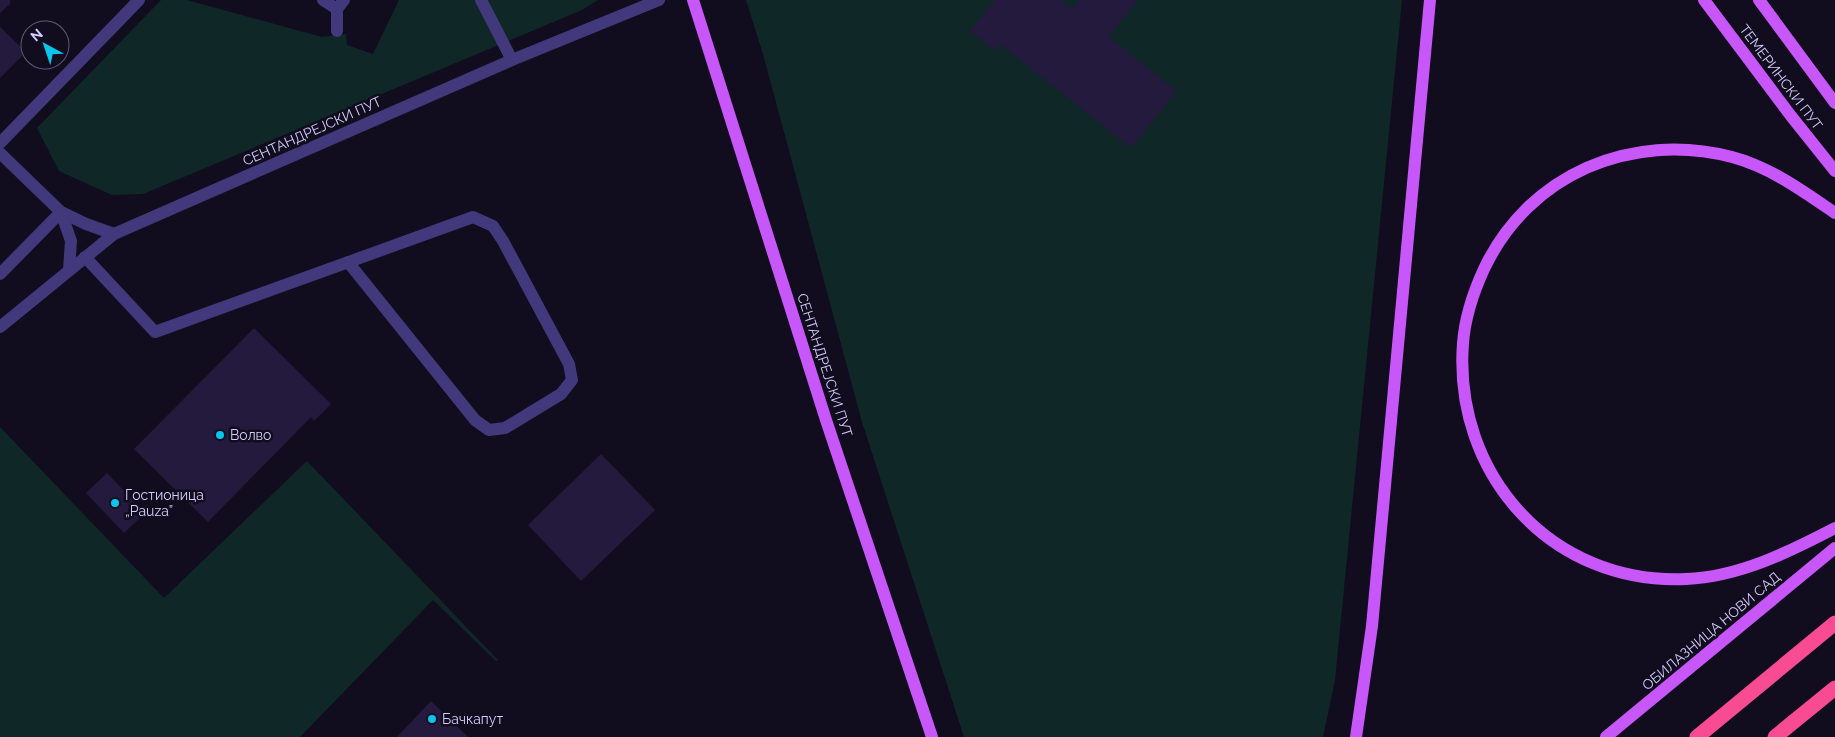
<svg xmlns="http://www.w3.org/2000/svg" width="1835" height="737" font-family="Raleway,sans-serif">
  <rect width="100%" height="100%" fill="#110d1e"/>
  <g fill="#102728">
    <path d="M 161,0 L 187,0 L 322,37 L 346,34 L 347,45 L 373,54 L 399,0 L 598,0 L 582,10 L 143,194 L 112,195 L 59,171 L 37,128 Z"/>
    <path d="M 746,0 L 1402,0 L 1335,680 L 1323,737 L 964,737 L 862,422 L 763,54 Z"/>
    <path d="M 0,427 L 164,598 L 307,461 L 498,660 L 496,661 L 433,600 L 300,737 L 0,737 Z"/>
  </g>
  <g fill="#241a3e">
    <path d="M 0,0 L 10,0 L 10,4 L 0,13 Z"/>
    <path d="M 995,0 L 1060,0 L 1072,9 L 1079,0 L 1138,0 L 1109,37 L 1177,91 L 1131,148 L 1000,44 L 995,51 L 970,31 Z"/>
    <path d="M 0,27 L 26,52 L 0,78 Z"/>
    <path d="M 254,328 L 331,404 L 314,421 L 311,417 L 208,522 L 134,449 Z"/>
    <path d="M 601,454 L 655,510 L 581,581 L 528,525 Z"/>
    <path d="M 107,473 L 145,513 L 124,533 L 86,493 Z"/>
    <path d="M 431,701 L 468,737 L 397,737 Z"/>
  </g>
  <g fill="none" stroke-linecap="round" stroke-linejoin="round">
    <g stroke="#41397b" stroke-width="12">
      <path d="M 323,0 L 337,9"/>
      <path d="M 481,0 L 512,60"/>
      <path d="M 337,31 L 337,9 L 344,0"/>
      <path d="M 0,143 L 139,0"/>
      <path d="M 0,153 L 61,212 L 86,224 L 114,234"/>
      <path d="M 85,257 L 155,332 L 473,217 L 493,226 L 503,241 L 569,364 L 572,380 L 561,394 L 505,428 L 489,430 L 475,420 L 348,262"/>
      <path d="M 0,274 L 61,212 L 71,241 L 69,270"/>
      <path d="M 0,327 L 114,234 L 512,60 L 659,0"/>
    </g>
    <g stroke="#c857f9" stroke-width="12">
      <path d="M 693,0 L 826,420 L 932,737"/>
      <path d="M 1704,0 L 1791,116 L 1835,171"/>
      <path d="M 1759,0 L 1835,103"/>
      <path d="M 1835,213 C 1803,191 1770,167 1732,157 C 1631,131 1529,174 1484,269 C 1473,293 1465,317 1463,343 C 1453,475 1552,585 1686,579 C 1739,577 1789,552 1835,528"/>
      <path d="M 1356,737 L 1372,626 L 1430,0"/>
      <path d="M 1606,737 L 1835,548"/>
    </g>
    <g stroke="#f84b92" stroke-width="15">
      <path d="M 1697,737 L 1835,623"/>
      <path d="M 1775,737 L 1835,688"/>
    </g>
  </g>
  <g fill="#09c5ec" stroke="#110d1e" stroke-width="2">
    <circle cx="220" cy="435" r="5"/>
    <circle cx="115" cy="503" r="5"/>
    <circle cx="432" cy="719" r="5"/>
  </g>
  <g text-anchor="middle" stroke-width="5" stroke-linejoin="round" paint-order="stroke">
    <g font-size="14" fill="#d5ccfd" stroke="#110d1e">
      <text transform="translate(1781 77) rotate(53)" y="5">ТЕМЕРИНСКИ ПУТ</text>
      <text transform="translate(312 131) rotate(-24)" y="5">СЕНТАНДРЕЈСКИ ПУТ</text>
      <text transform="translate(825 365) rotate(72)" y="5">СЕНТАНДРЕЈСКИ ПУТ</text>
      <text transform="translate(1711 631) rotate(-40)" y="5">ОБИЛАЗНИЦА НОВИ САД</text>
    </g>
    <g font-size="14" fill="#d5ccfd" stroke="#110d1e" text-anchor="start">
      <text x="230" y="440">Волво</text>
      <text x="125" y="500">Гостионица<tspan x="125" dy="16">„Pauza”</tspan></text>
      <text x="442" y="724">Бачкапут</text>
    </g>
  </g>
  <g transform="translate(45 45) rotate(320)"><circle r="24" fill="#110d1e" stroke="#5f5977"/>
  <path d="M0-4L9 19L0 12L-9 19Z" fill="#09c5ec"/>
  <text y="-8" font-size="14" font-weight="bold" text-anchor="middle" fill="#d5ccfd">N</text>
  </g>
</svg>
